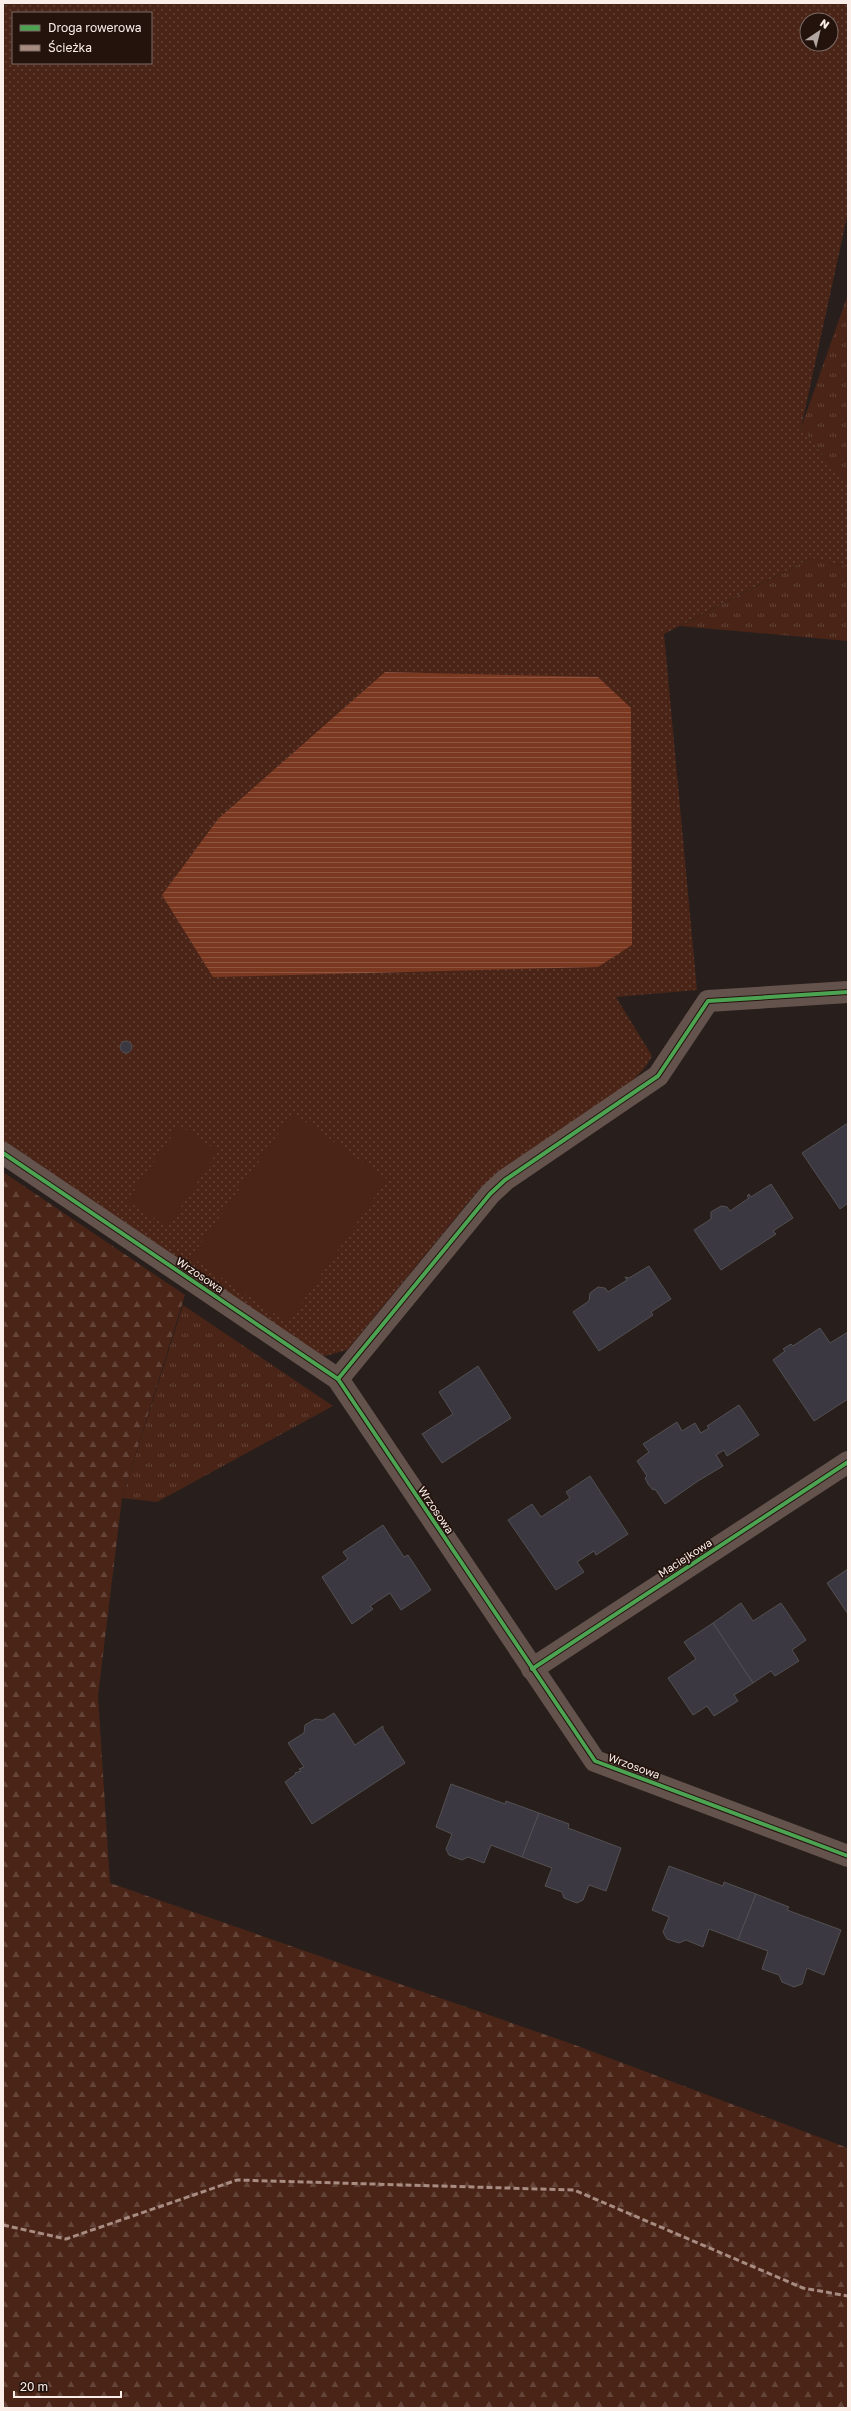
<svg xmlns="http://www.w3.org/2000/svg" width="851" height="2411" font-family="'Golos Text',sans-serif">
  <defs>
    <pattern id="grass-dots" width="8" height="8" patternUnits="userSpaceOnUse"><rect width="8" height="8" fill="#492417"/><path d="M2 2h.1M6 6h.1" fill="none" stroke="#644439" stroke-width="1.8" stroke-linecap="round"/></pattern>
    <pattern id="forest-firs" width="22" height="20" patternUnits="userSpaceOnUse"><rect width="22" height="20" fill="#492417"/><path d="M5 1l3.5 6h-7zM16 11l3.5 6h-7z" fill="#644439"/></pattern>
    <pattern id="park-tufts" width="24" height="20" patternUnits="userSpaceOnUse"><rect width="24" height="20" fill="#492417"/><path d="M3 7l-1-3M5 7V3M7 7l1-3M15 17l-1-3M17 17v-4M19 17l1-3" fill="none" stroke="#644439"/></pattern>
    <pattern id="water-rules" width="6" height="5" patternUnits="userSpaceOnUse"><rect width="6" height="5" fill="#7a3821"/><path d="M0 2.5h6" fill="none" stroke="#8e5541"/></pattern>
  </defs>
  <rect width="100%" height="100%" fill="#281f1c"/>
  <path fill="url(#grass-dots)" fill-rule="evenodd" d="M 3,3 L 848,3 L 848,212 L 801,428 L 848,486 L 848,567 L 811,558 L 664,634 L 697,990 L 616,997 L 652,1056 C 638,1083 605,1101 580,1118 C 546,1140 511,1162 480,1188 L 347,1350 L 325,1356 L 298,1344 L 3,1145 ZM 13,13 L 151,13 L 151,63 L 13,63 ZM 807,20 L 831,20 L 831,44 L 807,44 Z"/>
  <path fill="url(#forest-firs)" d="M 3,1172 L 185,1295 L 122,1498 L 98,1696 L 110,1883 L 575,2045 L 848,2148 L 848,2408 L 3,2408 Z"/>
  <g fill="url(#park-tufts)">
    <path d="M 848,294 L 848,486 L 801,428 Z"/>
    <path d="M 811,558 L 848,567 L 848,641 L 680,626 Z"/>
    <path d="M 183,1305 L 333,1406 L 157,1502 L 122,1498 Z"/>
  </g>
  <g fill="#492417">
    <path d="M 293,1113 L 387,1179 L 288,1323 L 191,1257 Z"/>
    <path d="M 179,1125 L 218,1151 L 168,1227 L 127,1201 Z"/>
  </g>
  <path fill="url(#water-rules)" d="M 385,672 L 598,677 L 631,708 L 632,945 L 598,967 L 213,977 L 162,895 L 218,819 Z"/>
  <g fill="#3b3841" stroke="#535052">
    <circle cx="126" cy="1047" r="6"/>
    <path d="M 848,1123 L 848,1203 L 840,1209 L 802,1153 Z"/>
    <path d="M 771,1184 L 793,1218 L 773,1231 L 776,1234 L 721,1270 L 694,1230 L 711,1219 L 711,1212 L 721,1206 L 727,1207 L 730,1211 L 749,1198 L 747,1196 L 749,1194 L 751,1197 Z"/>
    <path d="M 649,1266 L 671,1299 L 651,1312 L 653,1315 L 599,1351 L 573,1312 L 589,1301 L 590,1293 L 598,1287 L 605,1288 L 608,1292 L 627,1280 L 625,1277 L 629,1278 Z"/>
    <path d="M 820,1328 L 830,1343 L 848,1332 L 848,1399 L 814,1421 L 773,1360 L 785,1351 L 783,1349 L 791,1344 L 793,1346 Z"/>
    <path d="M 478,1366 L 511,1418 L 442,1463 L 422,1434 L 453,1414 L 439,1392 Z"/>
    <path d="M 739,1405 L 759,1435 L 727,1456 L 724,1450 L 716,1455 L 723,1466 L 698,1481 L 665,1504 L 655,1489 L 653,1490 L 648,1484 L 645,1478 L 647,1476 L 637,1461 L 649,1452 L 643,1444 L 677,1422 L 682,1431 L 695,1423 L 701,1433 L 709,1428 L 707,1426 Z"/>
    <path d="M 590,1476 L 628,1534 L 596,1555 L 594,1551 L 577,1562 L 584,1572 L 556,1590 L 508,1520 L 532,1504 L 541,1517 L 570,1498 L 566,1492 Z"/>
    <path d="M 383,1525 L 404,1557 L 408,1555 L 431,1590 L 401,1610 L 390,1593 L 370,1606 L 373,1609 L 352,1624 L 322,1577 L 348,1559 L 343,1552 Z"/>
    <path d="M 848,1569 L 848,1614 L 827,1583 Z"/>
    <path d="M 741,1603 L 753,1621 L 781,1603 L 806,1640 L 792,1650 L 799,1661 L 775,1676 L 771,1671 L 753,1683 L 713,1623 Z"/>
    <path d="M 713,1623 L 753,1683 L 734,1695 L 738,1701 L 714,1716 L 707,1706 L 693,1715 L 668,1678 L 696,1659 L 684,1642 Z"/>
    <path d="M 334,1713 L 355,1745 L 383,1726 L 383,1729 L 405,1763 L 312,1824 L 285,1782 L 296,1774 L 295,1773 L 301,1771 L 299,1769 L 304,1767 L 288,1743 L 304,1733 L 305,1725 L 315,1719 L 323,1720 Z"/>
    <path d="M 451,1784 L 505,1804 L 506,1801 L 539,1813 L 522,1857 L 491,1845 L 484,1863 L 468,1857 L 462,1860 L 449,1855 L 446,1849 L 452,1834 L 436,1827 Z"/>
    <path d="M 539,1813 L 569,1824 L 568,1828 L 621,1848 L 606,1891 L 589,1885 L 583,1900 L 577,1903 L 564,1898 L 562,1892 L 545,1886 L 552,1868 L 522,1857 Z"/>
    <path d="M 669,1866 L 723,1886 L 724,1882 L 756,1894 L 738,1940 L 709,1929 L 703,1947 L 686,1940 L 679,1943 L 667,1939 L 663,1932 L 669,1917 L 652,1910 Z"/>
    <path d="M 756,1894 L 789,1907 L 787,1910 L 841,1930 L 824,1975 L 807,1968 L 802,1984 L 794,1987 L 782,1982 L 779,1975 L 762,1969 L 768,1951 L 738,1940 Z"/>
  </g>
  <g fill="none" stroke-linecap="round" stroke-linejoin="round">
    <g stroke="#64534d" stroke-width="22">
      <path d="M 3,1153 L 338,1379 L 595,1761 L 848,1856"/>
      <path d="M 338,1379 L 490,1194 L 505,1180 L 658,1076 L 708,1001 L 848,992"/>
      <path d="M 532,1669 L 848,1462"/>
    </g>
    <path stroke="#a88b81" stroke-width="3" stroke-dasharray="6 3" stroke-linecap="butt" d="M 3,2225 L 66,2239 L 237,2180 L 574,2190 L 803,2288 L 848,2296"/>
    <defs>
      <g id="cycleway">
        <path d="M 3,1153 L 338,1379 L 595,1761 L 848,1856"/>
        <path d="M 338,1379 L 490,1194 L 505,1180 L 658,1076 L 708,1001 L 848,992"/>
        <path d="M 532,1669 L 848,1462"/>
      </g>
    </defs>
    <use href="#cycleway" stroke="#24130d" stroke-width="6"/>
    <use href="#cycleway" stroke="#4ca352" stroke-width="4"/>
  </g>
  <g text-anchor="middle" stroke-width="3.5" stroke-linejoin="round" paint-order="stroke">
    <g font-size="11" fill="#fbeee9" stroke="#24130d">
      <text transform="translate(200 1275) rotate(34)" y="4">Wrzosowa</text>
      <text transform="translate(436 1510) rotate(56)" y="4">Wrzosowa</text>
      <text transform="translate(685 1558) rotate(-33)" y="4">Maciejkowa</text>
      <text transform="translate(634 1766) rotate(20)" y="4">Wrzosowa</text>
    </g>
  </g>
  <rect width="851" height="2411" fill="none" stroke="#fbeee9" stroke-width="8"/>
  <rect x="12" y="12" width="140" height="52" fill="#24130d" stroke="#7a6b65"/>
  <rect x="20" y="25" width="20" height="6" fill="#4ca352" stroke="#7a6b65"/>
  <text x="48" y="32" font-size="12" fill="#fbeee9">Droga rowerowa</text>
  <rect x="20" y="45" width="20" height="6" fill="#a88b81" stroke="#7a6b65"/>
  <text x="48" y="52" font-size="12" fill="#fbeee9">Ścieżka</text>
  <g transform="translate(819 32) rotate(35)"><circle r="19" fill="#24130d" stroke="#7a6b65"/>
  <path d="M0-3L7 15L0 10L-7 15Z" fill="#b1a6a1"/>
  <text y="-6" font-size="11" font-weight="bold" text-anchor="middle" fill="#fbeee9">N</text>
  </g>
  <path d="M14 2391v6h107v-6" fill="none" stroke="#fbeee9" stroke-width="2"/>
  <text x="20" y="2391" font-size="12" fill="#fbeee9" stroke="#24130d" stroke-width="3" paint-order="stroke">20 m</text>
</svg>
